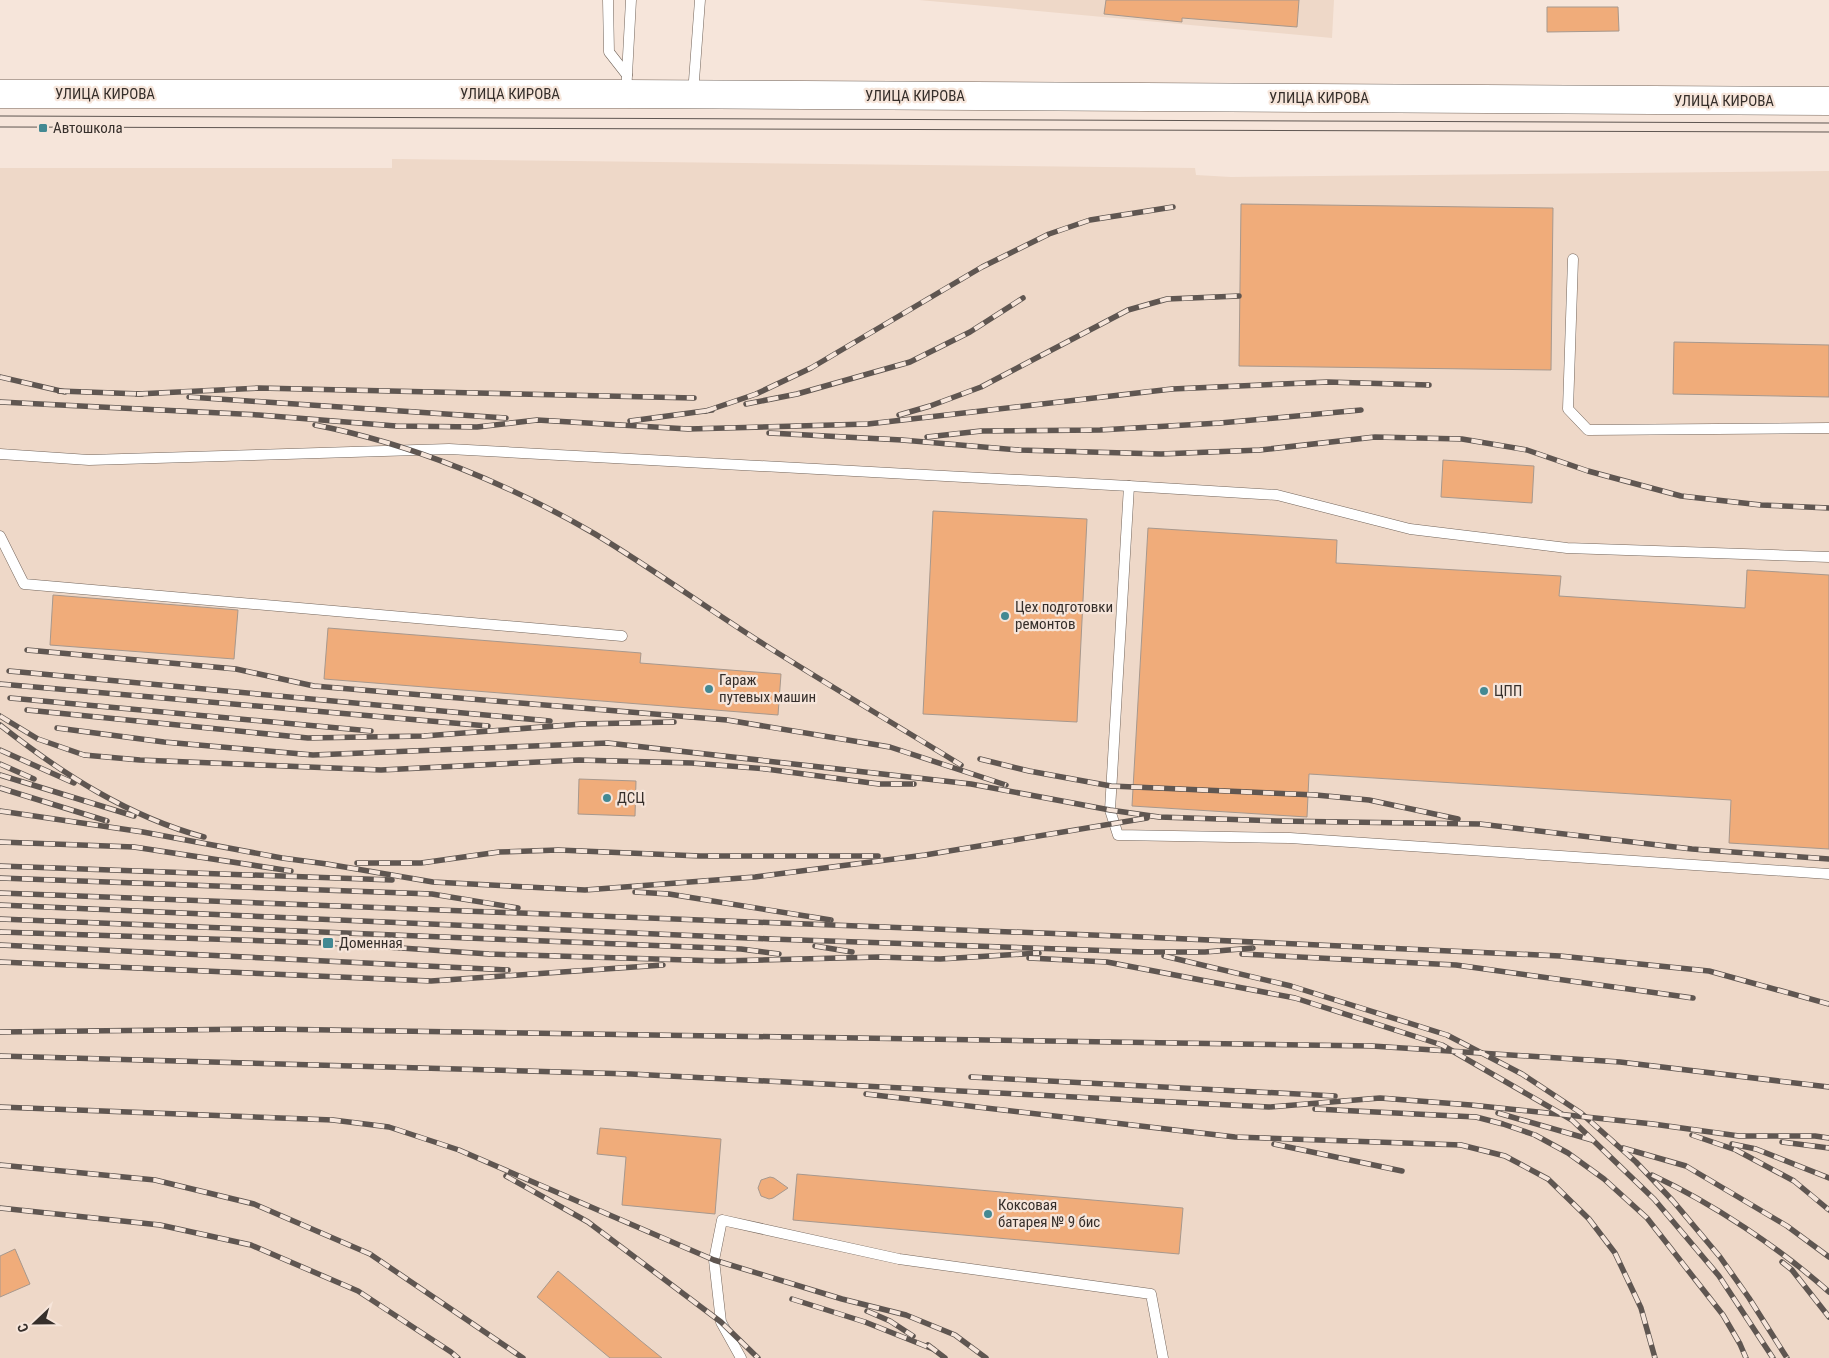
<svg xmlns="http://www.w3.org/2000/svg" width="1829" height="1358" font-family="'Roboto Condensed',sans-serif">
  <rect width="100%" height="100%" fill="#f6e5da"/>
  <g fill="#eed8c8">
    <path d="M 919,0 L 1334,0 L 1332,38 Z"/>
    <path d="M 392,159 L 1195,168 L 1196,175 L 1231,177 L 1829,171 L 1829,1358 L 0,1358 L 0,168 L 392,168 Z"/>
  </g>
  <g fill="#f0ac7a" stroke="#a7988d">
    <path d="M 1106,0 L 1299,0 L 1297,27 L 1182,18 L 1182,22 L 1104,14 Z"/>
    <path d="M 1547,7 L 1618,7 L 1619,31 L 1547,32 Z"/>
    <path d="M 1241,204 L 1553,208 L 1551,370 L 1239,366 Z"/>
    <path d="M 1674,342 L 1829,345 L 1829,397 L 1673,394 Z"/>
    <path d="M 1443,460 L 1534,466 L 1532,503 L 1441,497 Z"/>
    <path d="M 933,511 L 1087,519 L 1077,722 L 923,714 Z"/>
    <path d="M 1148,528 L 1337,540 L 1336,563 L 1561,576 L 1559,596 L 1745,608 L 1747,570 L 1829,575 L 1829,849 L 1729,843 L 1731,800 L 1309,774 L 1307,817 L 1132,806 Z"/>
    <path d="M 53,595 L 238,610 L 234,659 L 50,645 Z"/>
    <path d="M 328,628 L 641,653 L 640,663 L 781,674 L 778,715 L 324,679 Z"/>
    <path d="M 579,779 L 636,781 L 635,816 L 578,814 Z"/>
    <path d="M 600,1128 L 721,1139 L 715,1214 L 622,1205 L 626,1157 L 597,1154 Z"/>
    <path d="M 797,1174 L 1183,1208 L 1179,1254 L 793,1220 Z"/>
    <path d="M 770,1177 L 774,1178 L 788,1188 L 773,1198 L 769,1199 L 761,1196 L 758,1188 L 761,1180 Z"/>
    <path d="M 15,1249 L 30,1284 L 0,1297 L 0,1256 Z"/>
    <path d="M 558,1271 L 641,1341 L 662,1358 L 610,1358 L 537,1297 Z"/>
  </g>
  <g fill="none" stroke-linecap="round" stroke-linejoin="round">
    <defs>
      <g id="lane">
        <path d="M 608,0 L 609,52 L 627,75"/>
        <path d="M 626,94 L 631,0"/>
        <path d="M 693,94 L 700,0"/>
        <path d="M 1573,259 L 1568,409 L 1588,430 L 1829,428"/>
        <path d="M 0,454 L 89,460 L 449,449 L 1129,486 L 1277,495 L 1410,529 L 1567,548 L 1829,557"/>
        <path d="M 1129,486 L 1110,810 L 1118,835 L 1290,838 L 1829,874"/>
        <path d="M 0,536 L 24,584 L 622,636"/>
        <path d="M 741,1358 L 721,1322 L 714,1260 L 722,1220 L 899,1259 L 1151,1294 L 1163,1358"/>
      </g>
      <path id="secondary" d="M 0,94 L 626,94 L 1829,101"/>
    </defs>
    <use href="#lane" stroke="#73655b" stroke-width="11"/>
    <use href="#secondary" stroke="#73655b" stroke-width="29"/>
    <use href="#lane" stroke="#fff" stroke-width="10"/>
    <use href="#secondary" stroke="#fff" stroke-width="28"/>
    <g stroke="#5f5651" stroke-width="1">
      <path d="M 0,116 L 1829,123"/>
      <path d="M 0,127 L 1829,132"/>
    </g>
    <defs>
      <g id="rail">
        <path d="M 0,377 L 65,392"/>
        <path d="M 59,391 L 142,394"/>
        <path d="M 137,394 L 259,388 L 694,398"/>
        <path d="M 189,397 L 506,418"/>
        <path d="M 0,402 L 259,415 L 396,426 L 477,427 L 537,420 L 688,429 L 868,424 L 1172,389 L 1328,382 L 1429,385"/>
        <path d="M 746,404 L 797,394 L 910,362 L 970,332 L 1023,298"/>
        <path d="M 706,411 L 756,394 L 811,368 L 982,267 L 1049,234 L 1090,220 L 1173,207"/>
        <path d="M 899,415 L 930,406 L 981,387 L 1128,310 L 1167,299 L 1239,296"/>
        <path d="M 630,421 L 712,410"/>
        <path d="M 315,425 C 410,443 511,485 595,534 C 653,569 708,609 765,645 C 830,686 896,725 961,765"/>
        <path d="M 769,433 L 902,440 L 1019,450 L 1161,454 L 1260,450 L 1375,437 L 1462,439 L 1527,450 L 1588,471 L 1681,496 L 1761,505 L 1829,508"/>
        <path d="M 927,437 L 981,431 L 1100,430 L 1220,423 L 1361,410"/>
        <path d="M 27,650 L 236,669 L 314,686 L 727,720 L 890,747 L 1006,785"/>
        <path d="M 9,671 L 550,721"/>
        <path d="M 0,684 L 488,726"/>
        <path d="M 10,698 L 371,731"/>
        <path d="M 27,710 L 308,738 L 424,736 L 582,724 L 674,722"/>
        <path d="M 0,716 L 38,739 L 84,755 L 140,760 L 381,770 L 579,760 L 692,763 L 766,769 L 879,784 L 914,784"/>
        <path d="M 0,725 C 61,773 129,817 204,837"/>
        <path d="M 57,728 L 164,742 L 313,755 L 608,743 L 971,784 L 1110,810 L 1159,817 L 1276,821 L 1480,824 L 1692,849 L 1829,859"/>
        <path d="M 0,750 L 74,783"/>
        <path d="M 980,759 L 1029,771 L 1111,786 L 1316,795 L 1369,800 L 1458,819"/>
        <path d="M 0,764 L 34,779"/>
        <path d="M 0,775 L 134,816"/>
        <path d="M 0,788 L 107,821"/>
        <path d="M 0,811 L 143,832 L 282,858 L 327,864 L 433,882 L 585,890 L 755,877 L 925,855 L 1147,818"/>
        <path d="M 0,842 L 134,847 L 291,871"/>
        <path d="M 357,863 L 421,863 L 499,852 L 558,850 L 700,856 L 878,856"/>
        <path d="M 0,866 L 392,880"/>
        <path d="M 0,878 L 432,894 L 518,908"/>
        <path d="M 635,892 L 669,894 L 831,920"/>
        <path d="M 0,893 L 1143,937 L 1560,956 L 1709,971 L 1829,1004"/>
        <path d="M 0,905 L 771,939 L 1145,952 L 1205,952 L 1253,948"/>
        <path d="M 0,919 L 741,949 L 779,954"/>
        <path d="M 0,932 L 328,943 L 489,954 L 720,961 L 879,957 L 940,959 L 1039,953"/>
        <path d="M 0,945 L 508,970"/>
        <path d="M 815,946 L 852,952"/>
        <path d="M 1242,954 L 1456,965 L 1693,998"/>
        <path d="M 1164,956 L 1291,986 L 1447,1035 L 1522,1074 L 1581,1113 L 1636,1162 L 1673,1201 L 1720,1257 L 1749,1298 L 1787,1358"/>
        <path d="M 1029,958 L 1107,962 L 1295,998 L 1442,1045 L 1572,1120 L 1654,1199 L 1719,1276 L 1773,1358"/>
        <path d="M 0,962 L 431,981 L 663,965"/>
        <path d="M 0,1032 L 267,1029 L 1372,1046 L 1620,1062 L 1829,1087"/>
        <path d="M 0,1056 L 631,1074 L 1269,1107 L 1380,1098 L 1471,1105 L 1653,1124 L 1739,1136 L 1815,1136 L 1829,1138"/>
        <path d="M 971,1077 L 1335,1096"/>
        <path d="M 866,1094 L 1235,1137 L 1461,1145 L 1505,1156 L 1548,1179 L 1589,1219 L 1615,1253 L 1641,1308 L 1655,1358"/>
        <path d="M 0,1107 L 333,1120 L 389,1127 L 459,1150 L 714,1260 L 842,1299 L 906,1315 L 955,1335 L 986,1358"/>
        <path d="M 1315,1109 L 1476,1117 L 1503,1124 L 1535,1135 L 1568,1153 L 1604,1179 L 1647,1218 L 1723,1315 L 1740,1344 L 1746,1358"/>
        <path d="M 1498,1113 L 1592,1140"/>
        <path d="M 1692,1135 L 1736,1150 L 1794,1181 L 1829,1210"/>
        <path d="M 1782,1142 L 1829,1148"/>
        <path d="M 1274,1144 L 1402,1171"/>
        <path d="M 1732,1144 L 1756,1149 L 1829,1178"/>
        <path d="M 1623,1148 L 1686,1166 L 1787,1226 L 1829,1257"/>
        <path d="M 0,1165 L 155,1180 L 254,1204 L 370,1254 L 523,1358"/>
        <path d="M 1652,1175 C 1712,1203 1780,1248 1829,1292"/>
        <path d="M 506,1176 L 588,1222 L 721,1322 L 758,1358"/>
        <path d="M 0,1208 L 160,1225 L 251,1245 L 358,1291 L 451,1352 L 458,1358"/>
        <path d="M 1782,1262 L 1792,1270 L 1829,1317"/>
        <path d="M 792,1299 L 865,1322 L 933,1349"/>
        <path d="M 867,1311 L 890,1321 L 913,1336"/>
        <path d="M 928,1345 L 945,1358"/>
      </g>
    </defs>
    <use href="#rail" stroke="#5f5651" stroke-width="5.5"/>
    <use href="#rail" stroke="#f6e5da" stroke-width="4" stroke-dasharray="11" stroke-linecap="butt"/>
  </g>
  <g fill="#438993" stroke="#f6e5da" stroke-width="2">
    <rect x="38" y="123" width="10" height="10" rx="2.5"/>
    <circle cx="1005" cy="616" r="5"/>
    <circle cx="709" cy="689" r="5"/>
    <circle cx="1484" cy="691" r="5"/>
    <circle cx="607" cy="798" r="5"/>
    <rect x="322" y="937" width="12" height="12" rx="2.5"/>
    <circle cx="988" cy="1214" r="5"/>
  </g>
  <g text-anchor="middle" stroke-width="4.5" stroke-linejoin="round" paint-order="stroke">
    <g font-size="15" fill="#362f2b" stroke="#f6e5da">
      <text x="105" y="99">УЛИЦА КИРОВА</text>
      <text x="510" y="99">УЛИЦА КИРОВА</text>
      <text x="915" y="101">УЛИЦА КИРОВА</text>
      <text x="1319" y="103">УЛИЦА КИРОВА</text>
      <text x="1724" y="106">УЛИЦА КИРОВА</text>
    </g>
    <g font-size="15" fill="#362f2b" stroke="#f6e5da" text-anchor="start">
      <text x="53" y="133">Автошкола</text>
      <text x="1015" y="612">Цех подготовки<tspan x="1015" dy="17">ремонтов</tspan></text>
      <text x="719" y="685">Гараж<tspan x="719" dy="17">путевых машин</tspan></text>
      <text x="1494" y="696">ЦПП</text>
      <text x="617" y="803">ДСЦ</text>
      <text x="339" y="948">Доменная</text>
      <text x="998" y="1210">Коксовая<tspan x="998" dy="17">батарея № 9 бис</tspan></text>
    </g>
  </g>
  <g transform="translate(35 1323) rotate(248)" stroke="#f6e5da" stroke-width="4" paint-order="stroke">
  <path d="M0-4L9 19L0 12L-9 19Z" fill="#362f2b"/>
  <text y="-8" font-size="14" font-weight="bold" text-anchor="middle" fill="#362f2b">С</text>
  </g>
</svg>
